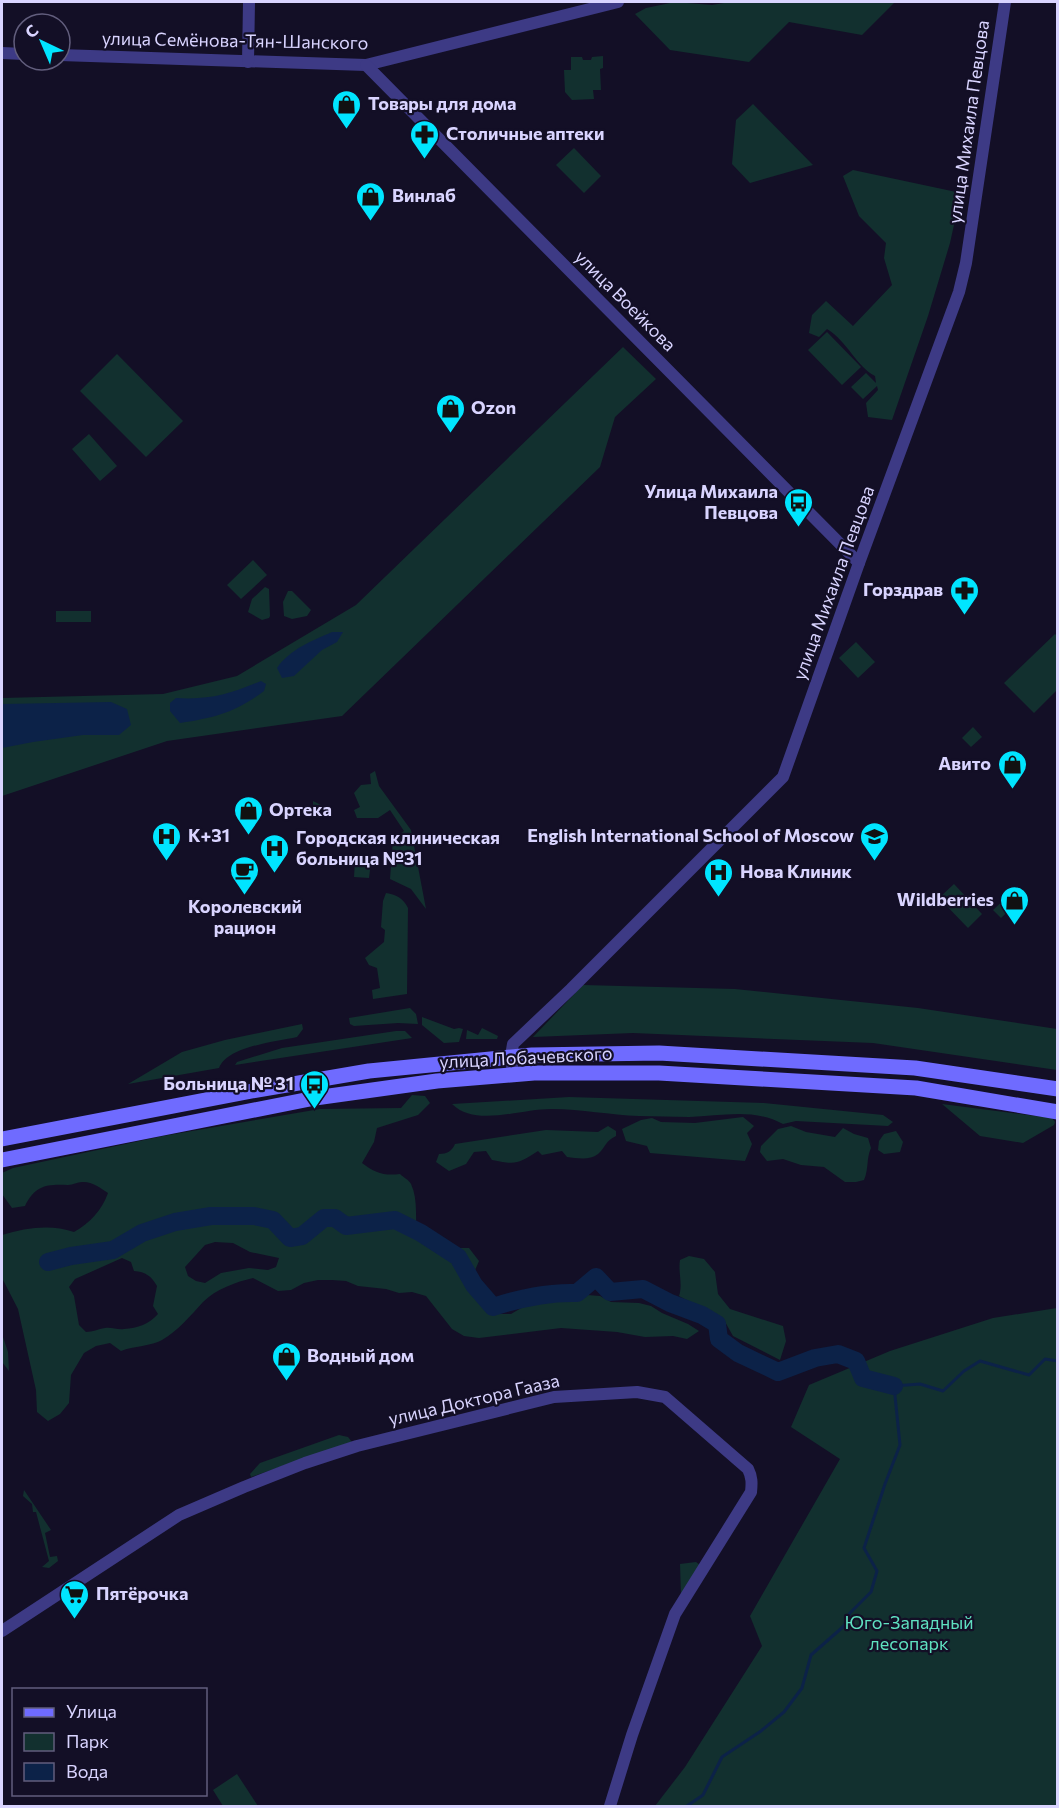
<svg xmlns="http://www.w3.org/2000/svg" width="1059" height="1808" font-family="Commissioner,sans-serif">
  <rect width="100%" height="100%" fill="#130f26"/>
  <g fill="#12302f" fill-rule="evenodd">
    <path d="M 675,2 L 712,5 L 730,2 L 895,2 L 862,35 L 789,22 L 749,62 L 670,50 L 635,14 L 646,8 Z"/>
    <path d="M 603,56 L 603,68 L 600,69 L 601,90 L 593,90 L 594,99 L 572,100 L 565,92 L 564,70 L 571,70 L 571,57 L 582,57 L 583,60 L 591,60 L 592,57 Z"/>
    <path d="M 753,104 L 813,165 L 750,183 L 732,164 L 736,120 Z"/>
    <path d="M 574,148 L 601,176 L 584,193 L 556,165 Z"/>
    <path d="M 853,170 L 961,193 L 950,243 L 928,316 L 892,420 L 868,417 L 866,403 L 878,390 L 877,386 L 863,399 L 851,387 L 866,373 L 876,383 L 875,376 C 856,366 848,342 827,329 L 819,337 L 809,333 L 812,315 L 826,301 L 853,326 L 892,285 L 884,258 L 886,243 L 859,216 L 843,176 Z"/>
    <path d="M 827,332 L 861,367 L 842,385 L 808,350 Z"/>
    <path d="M 623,347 L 656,379 L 615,417 L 600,467 L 342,716 L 167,741 L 2,796 L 2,698 L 163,694 L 237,676 L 356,605 Z"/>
    <path d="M 117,354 L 183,421 L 146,457 L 80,391 Z"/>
    <path d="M 89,434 L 117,466 L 100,481 L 72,449 Z"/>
    <path d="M 253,560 L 267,575 L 241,599 L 227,585 Z"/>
    <path d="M 265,587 L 269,589 L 270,616 L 269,618 L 262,620 L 248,612 L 252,599 Z"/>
    <path d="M 288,591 L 292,591 L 311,610 L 307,616 L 292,619 L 284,616 L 283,602 Z"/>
    <rect x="56" y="611" width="35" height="11"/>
    <path d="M 1055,634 L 1058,637 L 1057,690 L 1034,713 L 1004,683 Z"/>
    <path d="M 856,642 L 875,662 L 858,678 L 839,658 Z"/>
    <path d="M 973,727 L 982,737 L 971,747 L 962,738 Z"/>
    <path d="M 375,771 L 379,786 L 411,830 L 426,909 L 411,889 L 390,879 L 393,839 L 404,831 L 390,810 L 378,818 L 357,818 L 354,810 L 360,807 L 354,793 L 361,785 L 371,784 L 370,774 Z"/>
    <path d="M 313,801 L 321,805 L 324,818 L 313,818 Z"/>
    <path d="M 355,860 L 371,862 L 369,878 L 354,877 Z"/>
    <path d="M 954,884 L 982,914 L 968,928 L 939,898 Z"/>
    <path d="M 386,893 C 397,895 403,898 408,908 L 407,994 L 373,999 L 372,990 L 380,988 L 377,968 L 369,965 L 365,958 L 384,942 L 385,930 L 381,927 L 383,901 Z"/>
    <path d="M 1009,895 L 1017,903 L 1001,918 L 993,910 Z"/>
    <path d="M 583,985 L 735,989 L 918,1008 L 1057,1029 L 1057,1070 L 873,1043 L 633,1033 L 533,1037 Z"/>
    <path d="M 410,1008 L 416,1014 L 418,1024 L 398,1023 L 354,1026 L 350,1024 L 349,1018 Z"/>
    <path d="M 422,1017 L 454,1029 L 459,1028 L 463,1029 L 459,1042 L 444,1043 L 422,1025 Z"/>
    <path d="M 302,1024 L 303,1029 L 297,1037 C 275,1042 228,1046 219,1068 L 128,1084 L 182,1052 L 225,1040 Z"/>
    <path d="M 482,1028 L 498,1036 L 497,1039 L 466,1039 L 467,1030 L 478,1035 Z"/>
    <path d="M 396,1031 L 405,1031 L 412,1038 L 235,1065 L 237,1062 L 282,1048 Z"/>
    <path d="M 412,1095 L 425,1096 L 430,1103 L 418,1115 L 377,1128 L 374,1142 L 362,1163 C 375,1173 384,1176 400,1174 C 403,1177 409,1180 411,1184 C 419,1201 414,1221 418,1238 L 442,1253 L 457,1248 L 469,1248 L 479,1261 L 467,1289 L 498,1314 L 511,1314 L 523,1307 L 587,1295 L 600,1296 L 611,1302 L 639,1303 L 651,1306 L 662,1313 L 688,1324 L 699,1331 L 687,1339 L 673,1336 L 645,1337 L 617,1332 L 561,1328 L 479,1338 L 464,1336 L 452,1329 L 426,1296 L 412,1292 L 399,1293 L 386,1289 L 358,1286 L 346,1281 L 332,1280 L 318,1280 L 304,1283 L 291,1290 L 278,1291 L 253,1278 C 236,1282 216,1289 203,1302 C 191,1315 178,1331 162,1340 C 152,1346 133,1346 121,1351 L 110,1343 L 96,1346 L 84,1353 L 71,1375 L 69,1403 L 60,1414 L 48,1421 L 37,1412 L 36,1390 L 18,1309 L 2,1278 L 2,1235 C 26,1228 50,1224 74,1232 C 90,1223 102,1210 108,1193 C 101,1188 91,1181 82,1182 C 77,1182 73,1185 68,1185 C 47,1184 35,1185 25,1206 L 12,1208 L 2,1194 L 2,1173 L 13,1168 L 163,1136 L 320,1109 L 401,1108 ZM 215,1242 L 233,1243 L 250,1252 L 279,1258 L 276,1267 L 268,1270 L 249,1268 L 221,1273 L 205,1283 L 196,1281 L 188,1276 L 185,1267 L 205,1245 ZM 122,1258 L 131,1262 L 134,1271 C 146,1272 151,1276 157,1286 L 153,1306 L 158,1314 C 149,1324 138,1328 124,1329 C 118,1330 111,1327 105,1328 C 98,1329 93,1332 86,1332 L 79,1325 L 74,1296 L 69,1287 L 75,1279 Z"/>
    <path d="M 569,1097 L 764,1103 L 883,1115 L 893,1122 L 888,1126 L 796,1121 L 783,1124 C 754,1108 721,1116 689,1117 C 673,1117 656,1116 639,1116 C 610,1115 581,1109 553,1109 C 522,1108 476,1128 452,1104 Z"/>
    <path d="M 942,1104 L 1052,1118 L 1055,1122 L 1054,1125 L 1023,1143 L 980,1136 Z"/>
    <path d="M 743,1117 L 754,1126 L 747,1133 L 752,1144 L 745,1161 L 650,1153 L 647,1146 L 626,1141 L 622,1129 L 641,1120 L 652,1118 L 661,1122 L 695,1123 Z"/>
    <path d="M 608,1126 L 616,1131 L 616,1136 C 605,1141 606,1147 598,1154 C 589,1161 577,1158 567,1157 L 562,1151 L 542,1155 L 538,1151 C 517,1164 517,1165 492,1160 L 486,1151 L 474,1152 L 466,1164 L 449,1171 L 436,1162 L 439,1154 C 447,1154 452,1151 455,1144 L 546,1130 L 598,1132 Z"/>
    <path d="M 791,1126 L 806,1132 L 835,1137 L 843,1128 L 854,1134 L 868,1138 L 871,1148 C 866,1159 869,1168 864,1180 L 856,1182 L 845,1182 L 824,1167 L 801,1165 L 783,1159 L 767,1161 L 760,1152 L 761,1146 L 778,1129 Z"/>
    <path d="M 896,1131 L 903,1142 L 900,1152 L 884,1154 L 878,1150 L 879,1141 L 884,1134 Z"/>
    <path d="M 689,1256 L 704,1259 L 715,1272 L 718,1294 L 730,1309 L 783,1326 L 786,1341 L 780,1360 L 733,1336 L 724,1320 L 679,1296 C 683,1285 678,1272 680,1260 Z"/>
    <path d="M 1057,1308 L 1057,1806 L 655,1806 L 685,1767 L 762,1646 L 750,1616 L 840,1459 L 791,1427 L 809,1385 L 890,1351 L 993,1318 Z"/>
    <path d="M 2,1334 L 8,1352 L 9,1371 L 2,1362 Z"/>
    <path d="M 339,1435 L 348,1437 L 352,1442 L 251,1477 L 250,1474 L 260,1463 Z"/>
    <path d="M 24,1490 L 51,1530 L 45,1533 L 50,1557 L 57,1556 L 58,1561 L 49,1568 L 42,1567 L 49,1561 L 36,1512 L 33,1512 L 32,1504 L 23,1496 Z"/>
    <path d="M 696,1562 L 700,1565 L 681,1595 L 680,1564 Z"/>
    <path d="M 237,1774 L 258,1806 L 223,1806 L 213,1790 Z"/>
  </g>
  <g fill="#0c2248">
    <path d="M 332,632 L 343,632 L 337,642 L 322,650 L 294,676 L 282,678 L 277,668 C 290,649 312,641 332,632 Z"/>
    <path d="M 261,681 L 266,684 L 264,691 C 234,713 216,717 180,723 L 170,711 L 170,703 L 176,698 C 211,700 229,694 261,681 Z"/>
    <path d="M 111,702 L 127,709 L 131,725 L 119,735 L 83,735 L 33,742 L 2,748 L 2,704 Z"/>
  </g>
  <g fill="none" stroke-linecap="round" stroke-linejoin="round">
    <path stroke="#0c2248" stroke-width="3" d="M 687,1806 L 703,1795 L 722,1757 L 761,1731 L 784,1712 L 802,1688 L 811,1655 L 844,1626 L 850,1613 L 871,1592 L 877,1571 L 864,1548 L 885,1484 L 900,1445 L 894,1386 L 920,1384 L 943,1391 L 964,1371 L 980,1361 L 1029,1375 L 1045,1359 L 1058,1361"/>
    <path stroke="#0c2248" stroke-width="18" d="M 48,1262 L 71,1256 L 113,1250 L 142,1233 L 175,1222 L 211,1216 L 254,1216 L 273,1220 L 290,1238 L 302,1236 L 324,1218 L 335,1218 L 346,1226 L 395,1220 L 421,1233 L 458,1257 L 474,1285 L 493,1307 C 521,1298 547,1292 577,1293 L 596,1277 L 610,1292 L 643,1289 L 670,1303 L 702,1315 L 717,1324 L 719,1339 L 738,1353 L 778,1372 L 815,1358 L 838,1354 L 856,1361 L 863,1378 L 894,1386"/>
    <g stroke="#3d3a85" stroke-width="12">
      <path d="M 2,53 L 24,54"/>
      <path d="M 60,55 L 366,65 L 618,2"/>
      <path d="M 248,62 L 249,2"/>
      <path d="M 366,65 L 859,563"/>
      <path d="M 513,1075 L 511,1056 L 513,1044 L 571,989 L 783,777 L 859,563 L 959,292 L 966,263 L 1005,2"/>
      <path d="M 2,1631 L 179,1515 L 244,1487 L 305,1463 L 357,1446 L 554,1397 L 637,1392 L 665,1397 L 748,1469 C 752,1477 752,1483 751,1492 L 675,1614 L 632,1735 L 610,1806"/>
    </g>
    <g stroke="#6f6bff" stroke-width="15">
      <path d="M 2,1139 L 252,1091 L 369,1071 L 532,1055 L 659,1053 L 915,1068 L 1058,1089"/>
      <path d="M 2,1160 L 315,1098 L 437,1081 L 534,1073 L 659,1073 L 916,1088 L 1058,1112"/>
    </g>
  </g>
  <defs>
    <symbol id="shop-pin" viewBox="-11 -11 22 30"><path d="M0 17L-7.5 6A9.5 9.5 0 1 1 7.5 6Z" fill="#00e5ff" stroke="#130f26"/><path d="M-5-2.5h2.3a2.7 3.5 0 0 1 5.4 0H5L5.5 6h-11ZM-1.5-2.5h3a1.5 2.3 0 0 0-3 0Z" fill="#111"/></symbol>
    <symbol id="pharmacy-pin" viewBox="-11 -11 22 30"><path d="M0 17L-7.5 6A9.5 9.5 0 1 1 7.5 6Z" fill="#00e5ff" stroke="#130f26"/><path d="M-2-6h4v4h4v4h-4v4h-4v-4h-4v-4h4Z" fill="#111"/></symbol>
    <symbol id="bus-pin" viewBox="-11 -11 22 30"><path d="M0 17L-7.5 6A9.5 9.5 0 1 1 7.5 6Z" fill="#00e5ff" stroke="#130f26"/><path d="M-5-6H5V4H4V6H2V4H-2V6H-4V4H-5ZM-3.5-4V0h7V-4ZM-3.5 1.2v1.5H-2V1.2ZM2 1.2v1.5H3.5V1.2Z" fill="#111"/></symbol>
    <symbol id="hospital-pin" viewBox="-11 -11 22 30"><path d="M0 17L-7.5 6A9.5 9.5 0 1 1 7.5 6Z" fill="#00e5ff" stroke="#130f26"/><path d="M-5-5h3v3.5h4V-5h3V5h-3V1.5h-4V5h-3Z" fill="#111"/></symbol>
    <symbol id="school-pin" viewBox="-11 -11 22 30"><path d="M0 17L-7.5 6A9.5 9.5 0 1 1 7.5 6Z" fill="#00e5ff" stroke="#130f26"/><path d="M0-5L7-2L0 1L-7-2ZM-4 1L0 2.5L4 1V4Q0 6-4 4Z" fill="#111"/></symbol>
    <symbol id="cafe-pin" viewBox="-11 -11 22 30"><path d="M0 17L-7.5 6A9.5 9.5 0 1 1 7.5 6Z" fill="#00e5ff" stroke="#130f26"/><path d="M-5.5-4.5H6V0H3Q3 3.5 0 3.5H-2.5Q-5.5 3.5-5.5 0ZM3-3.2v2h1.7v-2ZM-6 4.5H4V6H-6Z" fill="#111"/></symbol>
    <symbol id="supermarket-pin" viewBox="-11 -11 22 30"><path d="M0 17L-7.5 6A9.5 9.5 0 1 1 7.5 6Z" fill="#00e5ff" stroke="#130f26"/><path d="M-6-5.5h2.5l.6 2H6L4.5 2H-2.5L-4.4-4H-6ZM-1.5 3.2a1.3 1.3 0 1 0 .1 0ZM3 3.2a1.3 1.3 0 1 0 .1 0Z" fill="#111"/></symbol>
  </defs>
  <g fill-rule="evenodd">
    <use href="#shop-pin" x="330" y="88" width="33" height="45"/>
    <use href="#pharmacy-pin" x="408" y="118" width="33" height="45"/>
    <use href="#shop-pin" x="354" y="180" width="33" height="45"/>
    <use href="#shop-pin" x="434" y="392" width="33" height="45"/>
    <use href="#bus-pin" x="782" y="486" width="33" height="45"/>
    <use href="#pharmacy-pin" x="948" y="574" width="33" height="45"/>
    <use href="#shop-pin" x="996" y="748" width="33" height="45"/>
    <use href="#shop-pin" x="232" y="794" width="33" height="45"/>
    <use href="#hospital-pin" x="150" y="820" width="33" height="45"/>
    <use href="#school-pin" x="858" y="820" width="33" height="45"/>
    <use href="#hospital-pin" x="258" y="832" width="33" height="45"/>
    <use href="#cafe-pin" x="228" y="854" width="33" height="45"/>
    <use href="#hospital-pin" x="702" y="856" width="33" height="45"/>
    <use href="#shop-pin" x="998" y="884" width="33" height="45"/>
    <use href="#bus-pin" x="298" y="1068" width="33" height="45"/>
    <use href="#shop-pin" x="270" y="1340" width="33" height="45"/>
    <use href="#supermarket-pin" x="58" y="1578" width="33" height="45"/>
  </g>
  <g text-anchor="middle" stroke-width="4.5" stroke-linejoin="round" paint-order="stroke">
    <g font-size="18" fill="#d9d4ff" stroke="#130f26">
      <text transform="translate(235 41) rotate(1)" y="6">улица Семёнова-Тян-Шанского</text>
      <text transform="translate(969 122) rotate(-82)" y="6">улица Михаила Певцова</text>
      <text transform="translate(625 301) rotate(45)" y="6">улица Воейкова</text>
      <text transform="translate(834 583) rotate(-70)" y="6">улица Михаила Певцова</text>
      <text transform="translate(526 1058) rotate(-3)" y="6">улица Лобачевского</text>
      <text transform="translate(474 1400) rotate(-13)" y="6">улица Доктора Гааза</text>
    </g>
    <g font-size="18" font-weight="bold" fill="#d9d4ff" stroke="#130f26" text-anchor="start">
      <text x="368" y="110">Товары для дома</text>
      <text x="446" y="140">Столичные аптеки</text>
      <text x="392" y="202">Винлаб</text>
      <text x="471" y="414">Ozon</text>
      <text x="778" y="498" text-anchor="end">Улица Михаила<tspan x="778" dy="21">Певцова</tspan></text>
      <text x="943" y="596" text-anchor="end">Горздрав</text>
      <text x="991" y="770" text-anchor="end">Авито</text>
      <text x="269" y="816">Ортека</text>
      <text x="188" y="842">К+31</text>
      <text x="854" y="842" text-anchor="end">English International School of Moscow</text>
      <text x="296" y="844">Городская клиническая<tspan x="296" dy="21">больница №31</tspan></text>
      <text x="740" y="878">Нова Клиник</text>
      <text x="994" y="906" text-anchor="end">Wildberries</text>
      <text x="245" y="913" text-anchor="middle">Королевский<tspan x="245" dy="21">рацион</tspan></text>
      <text x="294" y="1090" text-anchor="end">Больница № 31</text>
      <text x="307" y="1362">Водный дом</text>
      <text x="96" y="1600">Пятёрочка</text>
    </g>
    <g font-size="18" fill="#5fe0c0" stroke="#130f26">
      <text x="909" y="1629">Юго-Западный<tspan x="909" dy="21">лесопарк</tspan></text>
    </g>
  </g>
  <rect width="1059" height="1808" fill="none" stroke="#d9d4ff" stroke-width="6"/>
  <rect x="12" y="1688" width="195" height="108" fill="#130f26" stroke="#625e7d" stroke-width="1.5"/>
  <rect x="24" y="1708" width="30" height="9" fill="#6f6bff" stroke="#625e7d" stroke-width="1.5"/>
  <text x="66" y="1718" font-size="18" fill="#d9d4ff">Улица</text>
  <rect x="24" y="1733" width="30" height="18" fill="#12302f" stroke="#625e7d" stroke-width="1.5"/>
  <text x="66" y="1748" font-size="18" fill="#d9d4ff">Парк</text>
  <rect x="24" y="1763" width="30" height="18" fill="#0c2248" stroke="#625e7d" stroke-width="1.5"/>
  <text x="66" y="1778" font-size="18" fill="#d9d4ff">Вода</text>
  <g transform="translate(42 42) rotate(316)"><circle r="28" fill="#130f26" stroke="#625e7d" stroke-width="1.5"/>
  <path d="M0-4.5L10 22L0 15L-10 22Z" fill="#00e5ff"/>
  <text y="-9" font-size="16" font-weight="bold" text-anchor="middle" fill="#d9d4ff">С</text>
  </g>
</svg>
